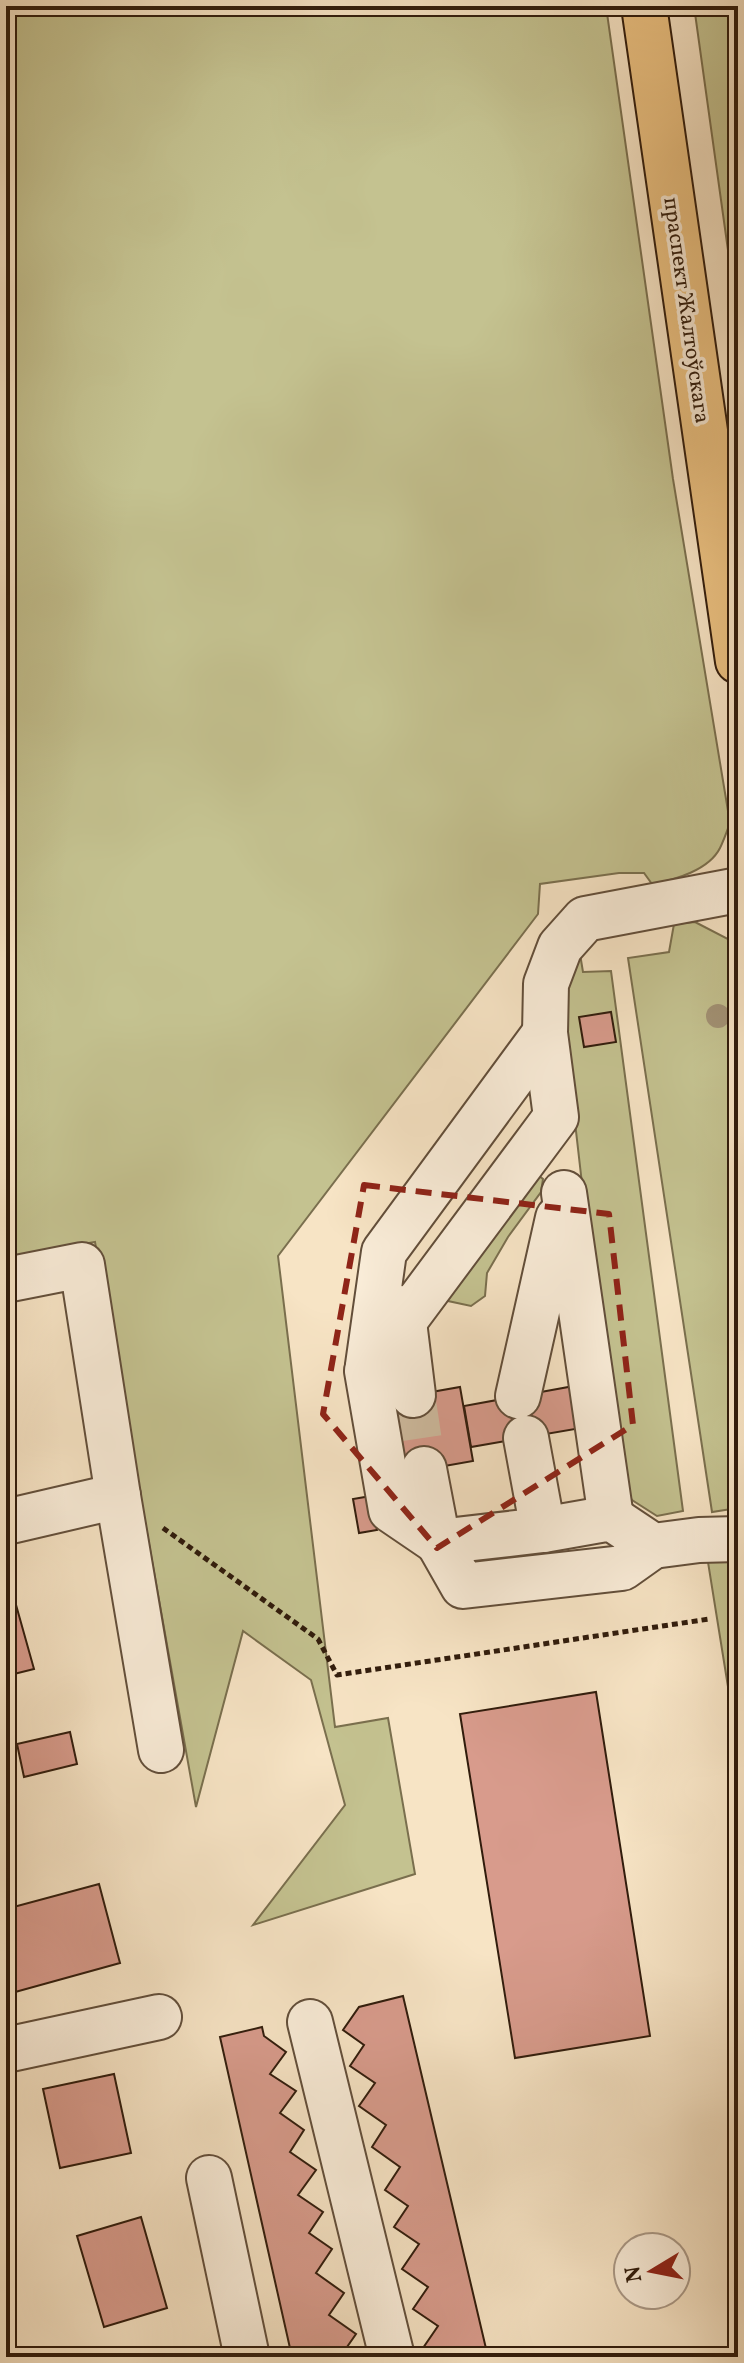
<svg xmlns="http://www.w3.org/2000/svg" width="744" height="2363" font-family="Vollkorn,serif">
  <rect width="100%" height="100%" fill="#f7e4c5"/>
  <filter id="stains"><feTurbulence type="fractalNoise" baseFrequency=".0025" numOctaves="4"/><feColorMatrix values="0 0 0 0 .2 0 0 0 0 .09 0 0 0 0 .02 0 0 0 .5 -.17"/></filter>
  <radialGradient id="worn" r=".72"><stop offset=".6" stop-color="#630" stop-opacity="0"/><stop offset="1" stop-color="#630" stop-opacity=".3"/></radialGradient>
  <g fill="#c4c290" stroke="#7a6f4e" stroke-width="2">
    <path d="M 6,6 L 606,6 L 673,479 L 730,823 C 727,831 724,840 720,848 C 709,870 675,880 652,884 L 644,873 L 619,873 L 540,884 L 538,914 L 278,1256 L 335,1727 L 388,1718 L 415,1874 L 253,1925 L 345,1805 L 311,1680 L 243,1631 L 196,1807 L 95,1242 L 6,1258 Z"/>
    <path d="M 694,6 L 738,6 L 738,322 Z"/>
    <path d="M 695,922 L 728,939 L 738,950 L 738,1508 L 712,1512 L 628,958 L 669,952 L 674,924 Z"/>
    <path d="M 579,948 L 583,972 L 611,971 L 683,1511 L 657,1516 L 632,1500 L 615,1473 L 559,982 Z"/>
    <path d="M 534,1172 L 543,1179 L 541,1192 L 508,1237 L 487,1273 L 485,1296 L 471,1306 L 448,1301 L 438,1292 Z"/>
    <path d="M 738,1553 L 738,1749 L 707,1556 Z"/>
  </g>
  <g fill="#d89b8c" stroke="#311c0c" stroke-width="2">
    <path d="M 611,1012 L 616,1042 L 584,1047 L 579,1017 Z"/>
    <path d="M 574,1386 L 581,1428 L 471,1447 L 464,1406 Z"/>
    <path d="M 460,1387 L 473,1461 L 399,1474 L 386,1400 Z"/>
    <path d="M 371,1496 L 377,1530 L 359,1533 L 353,1499 Z"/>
    <path d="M 11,1587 L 34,1669 L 6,1676 L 6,1588 Z"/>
    <path d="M 596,1692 L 650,2036 L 515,2058 L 460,1714 Z"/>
    <path d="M 70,1732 L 77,1764 L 24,1777 L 17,1744 Z"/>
    <path d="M 99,1884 L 120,1963 L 8,1994 L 6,1985 L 6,1909 Z"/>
    <path d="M 403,1996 L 488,2357 L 435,2357 L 423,2348 L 438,2326 L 413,2309 L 428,2287 L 402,2269 L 419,2244 L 394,2227 L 408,2206 L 385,2190 L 400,2167 L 372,2147 L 386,2125 L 359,2106 L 375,2083 L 350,2066 L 364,2045 L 343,2030 L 359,2007 Z"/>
    <path d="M 262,2027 L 264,2036 L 286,2052 L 270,2074 L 296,2091 L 280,2113 L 304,2130 L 290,2152 L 316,2170 L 298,2195 L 323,2212 L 309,2233 L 332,2249 L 316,2273 L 344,2293 L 329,2315 L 356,2334 L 340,2357 L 292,2357 L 220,2037 Z"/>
    <path d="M 114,2074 L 131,2153 L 60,2168 L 43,2089 Z"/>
    <path d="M 141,2217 L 167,2308 L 104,2327 L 77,2236 Z"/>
  </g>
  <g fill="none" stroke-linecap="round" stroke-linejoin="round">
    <path stroke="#cfbca0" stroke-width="44" stroke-dasharray="44 22" stroke-linecap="butt" d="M 413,1395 L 424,1469"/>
    <defs>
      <g id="minor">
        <path d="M 564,1193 L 611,1518"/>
        <path d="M 6,1280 L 82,1265 L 118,1496 L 161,1750"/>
        <path d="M 400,1308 L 404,1322 L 413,1395"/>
        <path d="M 368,1365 L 384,1252 L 545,1033"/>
        <path d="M 518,1396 L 558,1218"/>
        <path d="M 526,1438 L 543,1530 L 611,1518 L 653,1546 L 699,1540 L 738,1539"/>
        <path d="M 424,1469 L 438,1542 L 463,1586 L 622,1568 L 653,1546"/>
        <path d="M 6,1522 L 118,1496"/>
        <path d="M 543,1530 L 438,1542 L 391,1510 L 367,1371 L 556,1117 L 545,1033 L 546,984 L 560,947 L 585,919 L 738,890"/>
        <path d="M 310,2022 L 392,2357"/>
        <path d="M 6,2050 L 159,2017"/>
        <path d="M 209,2178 L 247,2357"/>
      </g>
      <path id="major" d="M 644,6 L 738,661"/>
    </defs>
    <use href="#minor" stroke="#624e3a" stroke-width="48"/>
    <use href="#major" stroke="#311c0c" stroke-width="48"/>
    <path stroke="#311c0c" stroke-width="5" stroke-dasharray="6 4" stroke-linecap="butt" d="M 163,1528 L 318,1639 L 337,1675 L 709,1619"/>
    <use href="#minor" stroke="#faedd9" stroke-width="44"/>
    <use href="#major" stroke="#ecc282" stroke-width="44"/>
  </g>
  <circle fill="#a29275" cx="718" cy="1016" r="12"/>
  <path fill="none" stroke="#8f2418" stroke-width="6" stroke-dasharray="16 10" stroke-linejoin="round" d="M 364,1185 L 609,1214 L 633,1425 L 437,1548 L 323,1414 Z"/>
  <g text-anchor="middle" stroke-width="7" stroke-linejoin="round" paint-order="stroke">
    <g font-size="22" fill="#311c0c" stroke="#faedd9">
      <text transform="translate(688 310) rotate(82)" y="8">праспект Жалтоўскага</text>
    </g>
  </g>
  <rect width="744" height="2363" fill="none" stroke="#f7e4c5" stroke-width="32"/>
  <rect x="8" y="8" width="728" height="2347" fill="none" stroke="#311c0c" stroke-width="4"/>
  <rect x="16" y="16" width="712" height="2331" fill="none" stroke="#311c0c" stroke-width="2"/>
  <g transform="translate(652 2271) rotate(260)"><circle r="38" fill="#faedd9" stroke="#aa9987" stroke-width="2"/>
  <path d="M0-6L14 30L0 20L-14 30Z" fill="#8f2418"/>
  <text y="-12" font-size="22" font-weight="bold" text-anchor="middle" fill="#311c0c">N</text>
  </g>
  <rect width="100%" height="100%" filter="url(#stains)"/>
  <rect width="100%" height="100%" fill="url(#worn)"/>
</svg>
